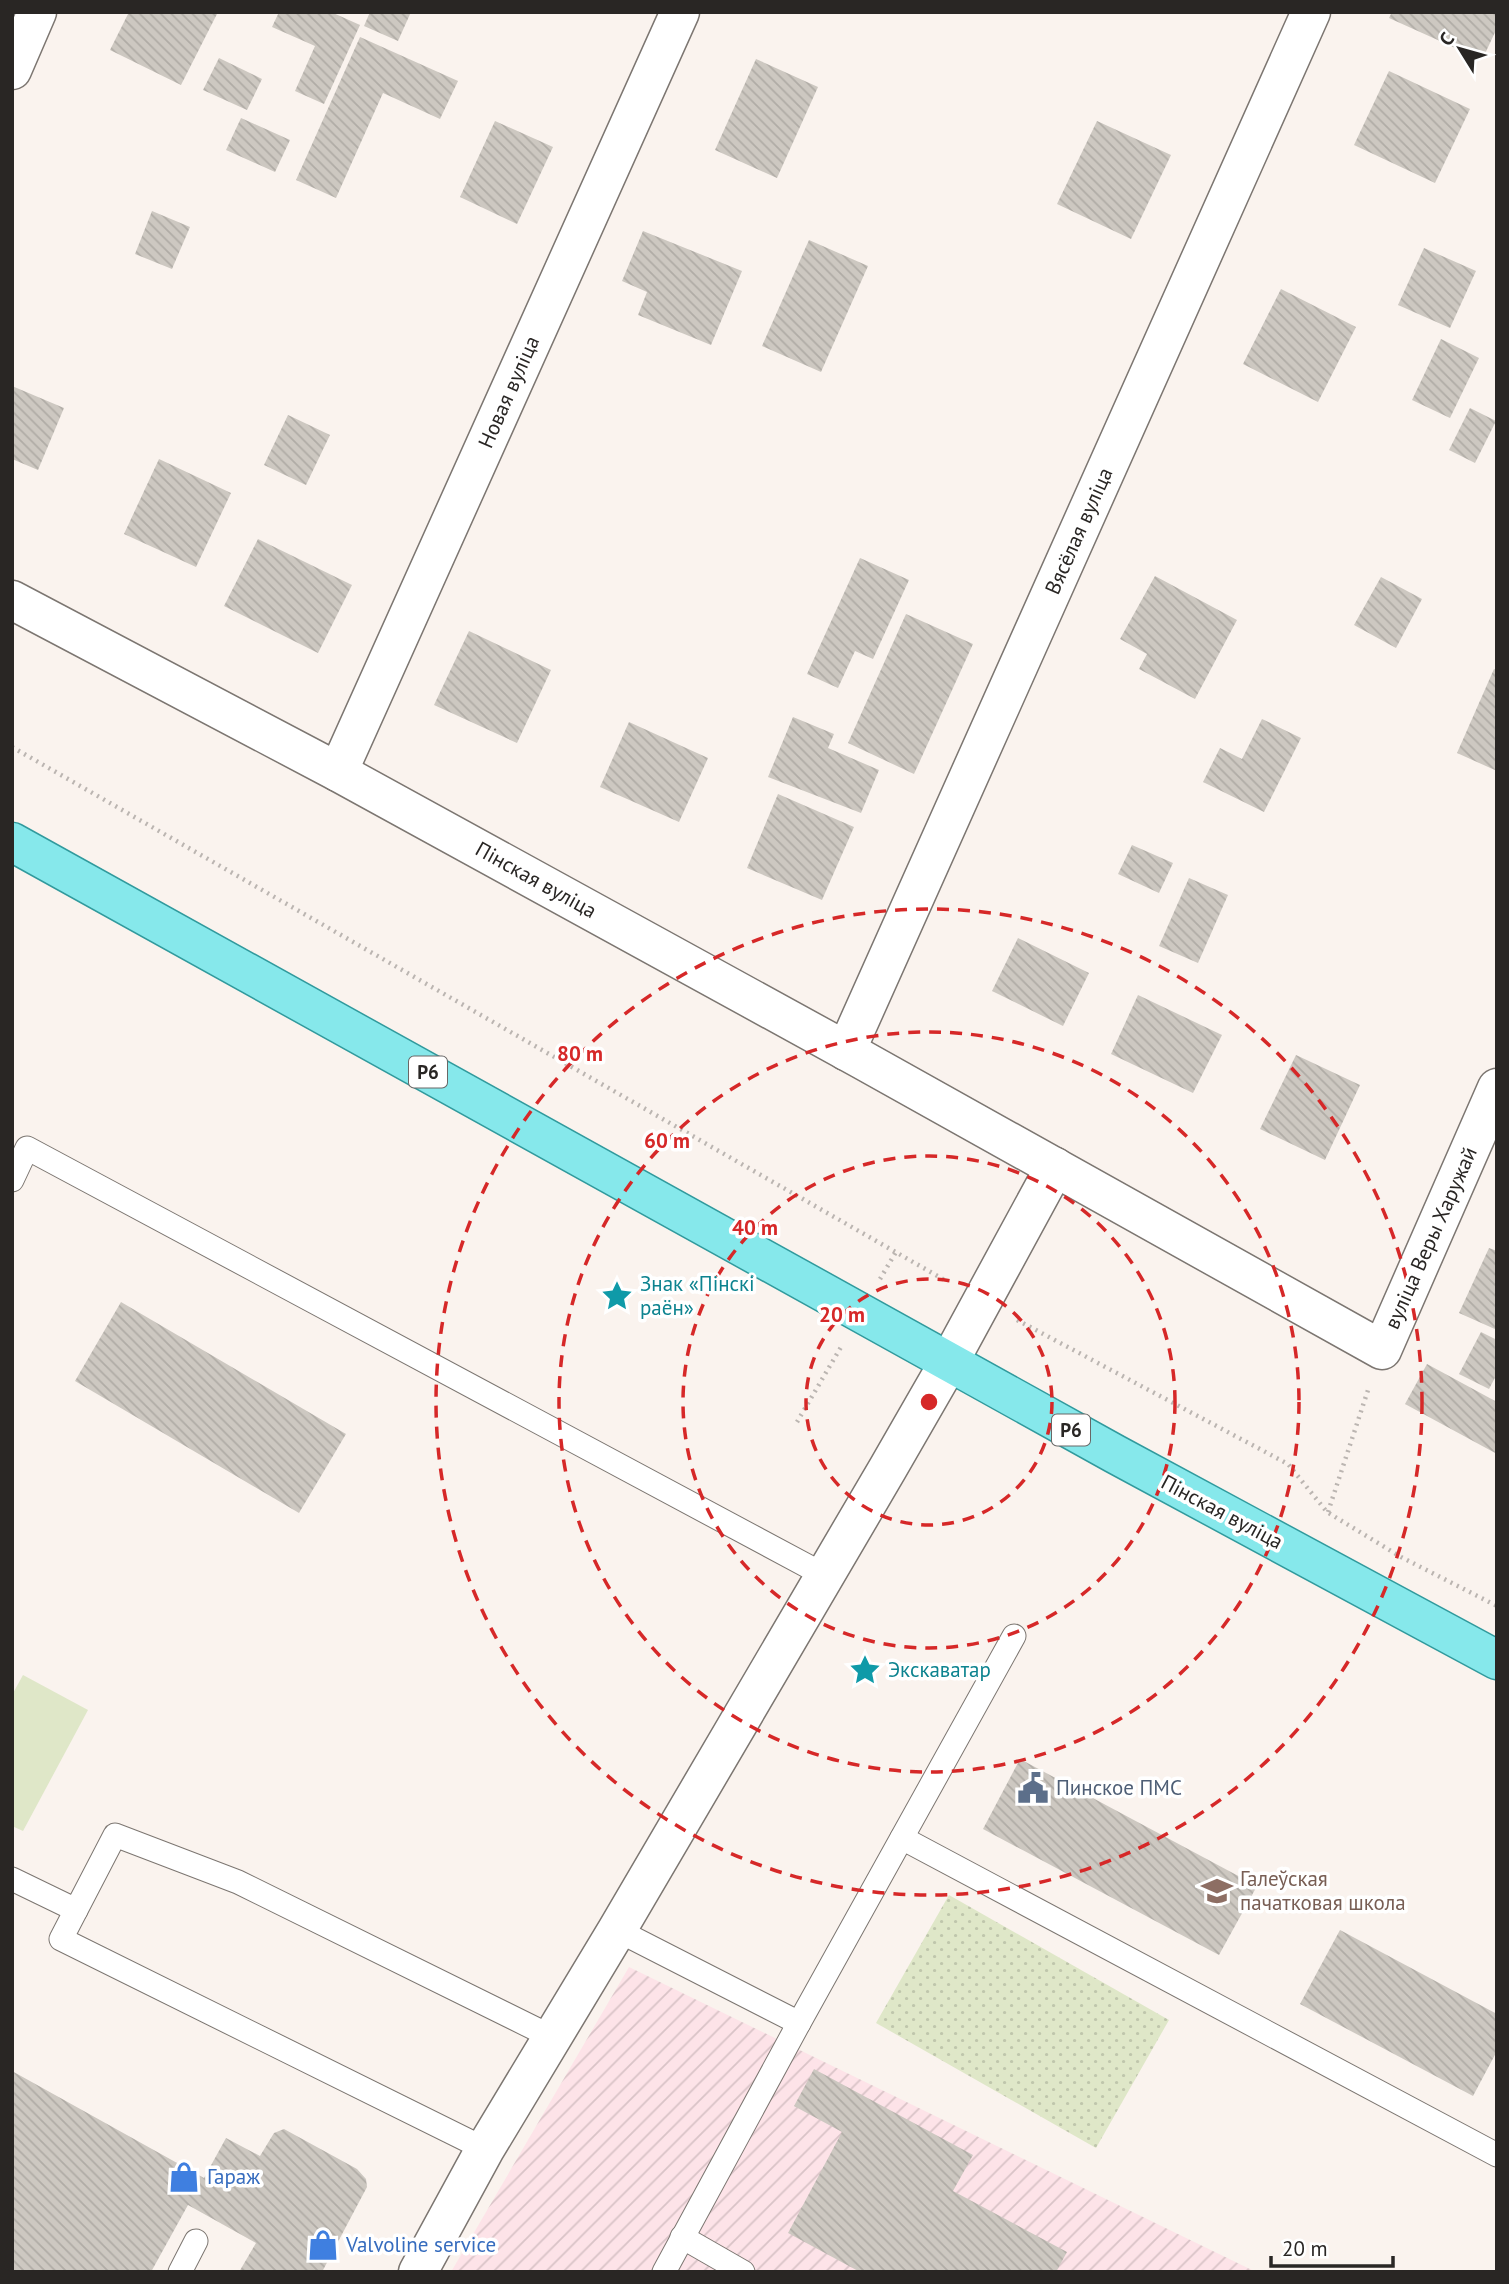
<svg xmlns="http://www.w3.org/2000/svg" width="1509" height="2284" font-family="'PT Sans',sans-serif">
  <defs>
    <pattern id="industrial-furrows" width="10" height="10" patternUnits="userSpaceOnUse" patternTransform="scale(1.75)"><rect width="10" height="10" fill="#fde3e8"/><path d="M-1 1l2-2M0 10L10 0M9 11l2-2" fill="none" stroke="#d9c3c7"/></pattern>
    <pattern id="grass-dots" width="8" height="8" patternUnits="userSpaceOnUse" patternTransform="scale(1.75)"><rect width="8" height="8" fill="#dfe7c8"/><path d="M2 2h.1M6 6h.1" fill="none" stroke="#bfc6ac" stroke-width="1.8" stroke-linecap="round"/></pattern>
    <pattern id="building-back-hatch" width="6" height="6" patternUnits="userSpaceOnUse" patternTransform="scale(1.75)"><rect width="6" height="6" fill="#cdc8c1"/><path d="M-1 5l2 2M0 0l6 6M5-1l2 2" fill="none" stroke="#b0aca6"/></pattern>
  </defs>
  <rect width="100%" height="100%" fill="#faf3ee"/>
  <path fill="url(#industrial-furrows)" d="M 629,1967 L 1256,2272 L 451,2272 Z"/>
  <path fill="url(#grass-dots)" d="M 949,1895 L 1169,2020 L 1096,2148 L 876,2023 Z"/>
  <path fill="#dfe7c8" d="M 23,1675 L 88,1710 L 23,1831 L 12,1826 L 12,1695 Z"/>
  <g fill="url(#building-back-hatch)">
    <path d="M 129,12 L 218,12 L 181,85 L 110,50 Z"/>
    <path d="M 279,12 L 331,12 L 360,25 L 324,104 L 295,91 L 315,46 L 272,27 Z"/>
    <path d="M 370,12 L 411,12 L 398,41 L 364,26 Z"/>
    <path d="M 1392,12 L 1497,12 L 1497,28 L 1482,60 L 1389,18 Z"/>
    <path d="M 360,37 L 458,81 L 440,119 L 383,93 L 336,198 L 296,180 Z"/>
    <path d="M 219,58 L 262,79 L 247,110 L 203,90 Z"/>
    <path d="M 756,59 L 818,87 L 777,178 L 715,150 Z"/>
    <path d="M 1389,71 L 1470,109 L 1435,183 L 1354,145 Z"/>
    <path d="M 241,118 L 290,140 L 275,172 L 226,150 Z"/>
    <path d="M 495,121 L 553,147 L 517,224 L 460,197 Z"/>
    <path d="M 1097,121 L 1171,155 L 1131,239 L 1057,204 Z"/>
    <path d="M 152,211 L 190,227 L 172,269 L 135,254 Z"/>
    <path d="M 643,231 L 742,271 L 711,345 L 638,315 L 647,292 L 622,281 Z"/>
    <path d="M 809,240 L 868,266 L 821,372 L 762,346 Z"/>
    <path d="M 1424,248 L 1476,271 L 1450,328 L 1398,305 Z"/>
    <path d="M 1281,289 L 1356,327 L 1318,402 L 1243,364 Z"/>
    <path d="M 1441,339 L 1479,358 L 1450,418 L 1412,400 Z"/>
    <path d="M 12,386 L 64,408 L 38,470 L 12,459 Z"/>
    <path d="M 1470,408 L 1496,421 L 1475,463 L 1449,450 Z"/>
    <path d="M 288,415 L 330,435 L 306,485 L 264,465 Z"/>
    <path d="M 159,459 L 231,493 L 196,567 L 124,534 Z"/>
    <path d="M 258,539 L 352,585 L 318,653 L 224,606 Z"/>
    <path d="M 860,558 L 909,580 L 873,659 L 855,651 L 838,688 L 807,674 Z"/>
    <path d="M 1155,576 L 1237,620 L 1195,699 L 1139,669 L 1147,654 L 1120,639 Z"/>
    <path d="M 1381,577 L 1422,599 L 1396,648 L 1354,625 Z"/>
    <path d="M 906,614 L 973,644 L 914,774 L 848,743 Z"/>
    <path d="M 469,631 L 551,670 L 517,743 L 434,705 Z"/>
    <path d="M 1494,669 L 1497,670 L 1497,771 L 1457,753 Z"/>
    <path d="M 793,717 L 834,734 L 828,748 L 879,770 L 861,813 L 768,777 Z"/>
    <path d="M 1262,719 L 1301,738 L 1264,812 L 1203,782 L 1220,748 L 1242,759 Z"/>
    <path d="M 629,722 L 708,758 L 679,822 L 600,787 Z"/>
    <path d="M 778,794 L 854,827 L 822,900 L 747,868 Z"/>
    <path d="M 1132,845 L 1173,863 L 1159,893 L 1118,874 Z"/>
    <path d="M 1189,878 L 1228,895 L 1198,963 L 1159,946 Z"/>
    <path d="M 1018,938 L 1089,973 L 1063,1026 L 992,991 Z"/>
    <path d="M 1138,995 L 1222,1035 L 1193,1093 L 1111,1054 Z"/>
    <path d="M 1296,1055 L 1360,1085 L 1325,1160 L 1260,1129 Z"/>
    <path d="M 1489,1248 L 1497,1251 L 1497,1330 L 1459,1313 Z"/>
    <path d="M 121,1302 L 346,1434 L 299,1513 L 75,1381 Z"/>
    <path d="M 1481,1332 L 1497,1340 L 1497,1374 L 1489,1389 L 1459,1374 Z"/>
    <path d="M 1427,1364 L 1497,1402 L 1497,1454 L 1405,1404 Z"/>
    <path d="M 1020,1759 L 1257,1886 L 1219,1955 L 983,1829 Z"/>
    <path d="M 1340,1930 L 1497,2014 L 1497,2051 L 1473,2096 L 1300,2004 Z"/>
    <path d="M 814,2069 L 973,2155 L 953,2191 L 1067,2252 L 1056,2272 L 860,2272 L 788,2233 L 842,2132 L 794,2106 Z"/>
    <path d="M 12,2071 L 204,2178 L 226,2138 L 260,2156 L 274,2133 L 284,2129 L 357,2169 L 366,2179 L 367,2187 L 322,2272 L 239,2272 L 256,2243 L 188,2205 L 151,2272 L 12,2272 Z"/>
  </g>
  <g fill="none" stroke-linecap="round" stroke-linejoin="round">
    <defs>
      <g id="service">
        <path d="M 12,1180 L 27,1148 L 826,1576"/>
        <path d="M 902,1838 L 1497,2155"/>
        <path d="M 12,1879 L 76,1910"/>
        <path d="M 617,1930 L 799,2023"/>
        <path d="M 485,2149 L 61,1939 L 115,1835 L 238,1882 L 554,2038"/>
        <path d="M 682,2237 L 743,2272"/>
        <path d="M 180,2272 L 196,2241"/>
        <path d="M 664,2272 L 799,2023 L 1014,1636"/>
      </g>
      <g id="minor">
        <path d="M 12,70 L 37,12"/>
        <path d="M 12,600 L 338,772 L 861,1059 L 1382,1350 L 1497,1088"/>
        <path d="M 338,772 L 680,12"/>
        <path d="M 846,1051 L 1311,12"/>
        <path d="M 418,2272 L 485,2149 L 617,1930 L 888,1468 L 949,1362 L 1055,1167"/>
      </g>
      <path id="primary" d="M 12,842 L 1115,1454 L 1497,1660"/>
    </defs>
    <use href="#service" stroke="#7c7671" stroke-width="25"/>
    <use href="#minor" stroke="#7c7671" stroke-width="41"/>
    <use href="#primary" stroke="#319a9d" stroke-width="41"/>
    <g stroke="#bbb5b1" stroke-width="4.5" stroke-dasharray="2 5" stroke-linecap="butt">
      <path d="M 12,747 L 948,1282"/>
      <path d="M 880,1279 L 896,1252"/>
      <path d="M 1017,1320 L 1288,1464 L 1327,1512 L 1401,1557 L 1497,1606"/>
      <path d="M 797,1422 L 841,1347"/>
      <path d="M 1328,1512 L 1369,1387"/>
    </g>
    <use href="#service" stroke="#fff" stroke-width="23"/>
    <use href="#minor" stroke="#fff" stroke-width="38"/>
    <use href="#primary" stroke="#86e8eb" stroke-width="38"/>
  </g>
  <g fill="none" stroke="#d62828" stroke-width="3.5" stroke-dasharray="12 9">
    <circle cx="929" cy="1402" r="123"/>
    <circle cx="929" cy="1402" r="246"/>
    <circle cx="929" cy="1402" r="370"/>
    <circle cx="929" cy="1402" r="493"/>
  </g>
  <defs>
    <symbol id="sight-bare" viewBox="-9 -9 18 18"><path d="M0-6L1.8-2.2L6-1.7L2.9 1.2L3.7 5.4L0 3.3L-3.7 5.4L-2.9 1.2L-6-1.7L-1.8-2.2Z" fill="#0f9aa8" stroke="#fff" stroke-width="2.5" paint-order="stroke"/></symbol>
    <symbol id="civic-bare" viewBox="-9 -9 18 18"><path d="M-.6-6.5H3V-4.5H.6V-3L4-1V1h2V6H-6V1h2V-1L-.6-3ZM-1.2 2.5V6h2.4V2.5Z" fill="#5c6f8a" stroke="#fff" stroke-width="2.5" paint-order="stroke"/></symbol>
    <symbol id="school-bare" viewBox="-9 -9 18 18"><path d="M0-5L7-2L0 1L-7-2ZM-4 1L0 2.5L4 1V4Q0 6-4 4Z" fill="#8d6e63" stroke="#fff" stroke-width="2.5" paint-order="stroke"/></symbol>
    <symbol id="shop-bare" viewBox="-9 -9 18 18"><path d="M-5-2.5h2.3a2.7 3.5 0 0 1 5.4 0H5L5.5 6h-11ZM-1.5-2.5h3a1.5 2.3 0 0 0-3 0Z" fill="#3f7fe0" stroke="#fff" stroke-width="2.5" paint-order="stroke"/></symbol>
  </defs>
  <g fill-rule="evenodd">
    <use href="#sight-bare" x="595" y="1274" width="44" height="44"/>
    <use href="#sight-bare" x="843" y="1648" width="44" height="44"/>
    <use href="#civic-bare" x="1011" y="1766" width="44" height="44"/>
    <use href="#school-bare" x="1195" y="1869" width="44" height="44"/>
    <use href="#shop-bare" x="162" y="2155" width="44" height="44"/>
    <use href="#shop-bare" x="301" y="2223" width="44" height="44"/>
  </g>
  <g text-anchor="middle" stroke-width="7" stroke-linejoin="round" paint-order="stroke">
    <g fill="#fff" stroke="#696766" stroke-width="2">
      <rect x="409" y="1056.5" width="38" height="31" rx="5"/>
      <rect x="1052" y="1414.5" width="38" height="31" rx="5"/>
    </g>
    <g font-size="19" font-weight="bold" fill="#292624">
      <text x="428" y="1079">Р6</text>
      <text x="1071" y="1437">Р6</text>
    </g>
    <g font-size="21" fill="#292624" stroke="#fff">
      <text transform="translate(509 392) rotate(-66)" y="7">Новая вуліца</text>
      <text transform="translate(1079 531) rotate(-66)" y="7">Вясёлая вуліца</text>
      <text transform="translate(536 880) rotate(29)" y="7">Пінская вуліца</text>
      <text transform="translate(1431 1238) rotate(-66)" y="7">вуліца Веры Харужай</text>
      <text transform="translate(1222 1512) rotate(28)" y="7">Пінская вуліца</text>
    </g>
    <g font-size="21" fill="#0d838f" stroke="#fff" text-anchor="start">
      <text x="640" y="1291">Знак «Пінскі<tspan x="640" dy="24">раён»</tspan></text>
      <text x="888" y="1677">Экскаватар</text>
    </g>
    <g font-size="21" fill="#4e5e75" stroke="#fff" text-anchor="start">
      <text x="1056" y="1795">Пинское ПМС</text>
    </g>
    <g font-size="21" fill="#785e54" stroke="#fff" text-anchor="start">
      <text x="1240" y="1886">Галеўская<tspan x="1240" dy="24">пачатковая школа</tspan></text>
    </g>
    <g font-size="21" fill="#366cbe" stroke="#fff" text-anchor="start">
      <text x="207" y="2184">Гараж</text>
      <text x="346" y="2252">Valvoline service</text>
    </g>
  </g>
  <circle cx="929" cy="1402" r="10" fill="#d62828" stroke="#fff" stroke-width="3.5"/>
  <g font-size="21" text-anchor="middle" font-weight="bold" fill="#d62828" stroke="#fff" stroke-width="7" stroke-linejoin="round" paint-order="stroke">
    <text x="580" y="1061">80 m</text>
    <text x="667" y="1148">60 m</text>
    <text x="755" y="1235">40 m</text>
    <text x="842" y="1322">20 m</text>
  </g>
  <rect width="1509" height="2284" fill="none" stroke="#292624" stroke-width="28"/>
  <g transform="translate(1460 49) rotate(307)" stroke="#ffffff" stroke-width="5" paint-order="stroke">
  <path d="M0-5L12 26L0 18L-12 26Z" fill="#292624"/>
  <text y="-10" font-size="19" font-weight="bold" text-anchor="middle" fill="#292624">С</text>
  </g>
  <path d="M1271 2256v10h122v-10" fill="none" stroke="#292624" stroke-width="3.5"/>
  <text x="1282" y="2256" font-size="21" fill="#292624" stroke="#ffffff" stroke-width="5" paint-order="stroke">20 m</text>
</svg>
